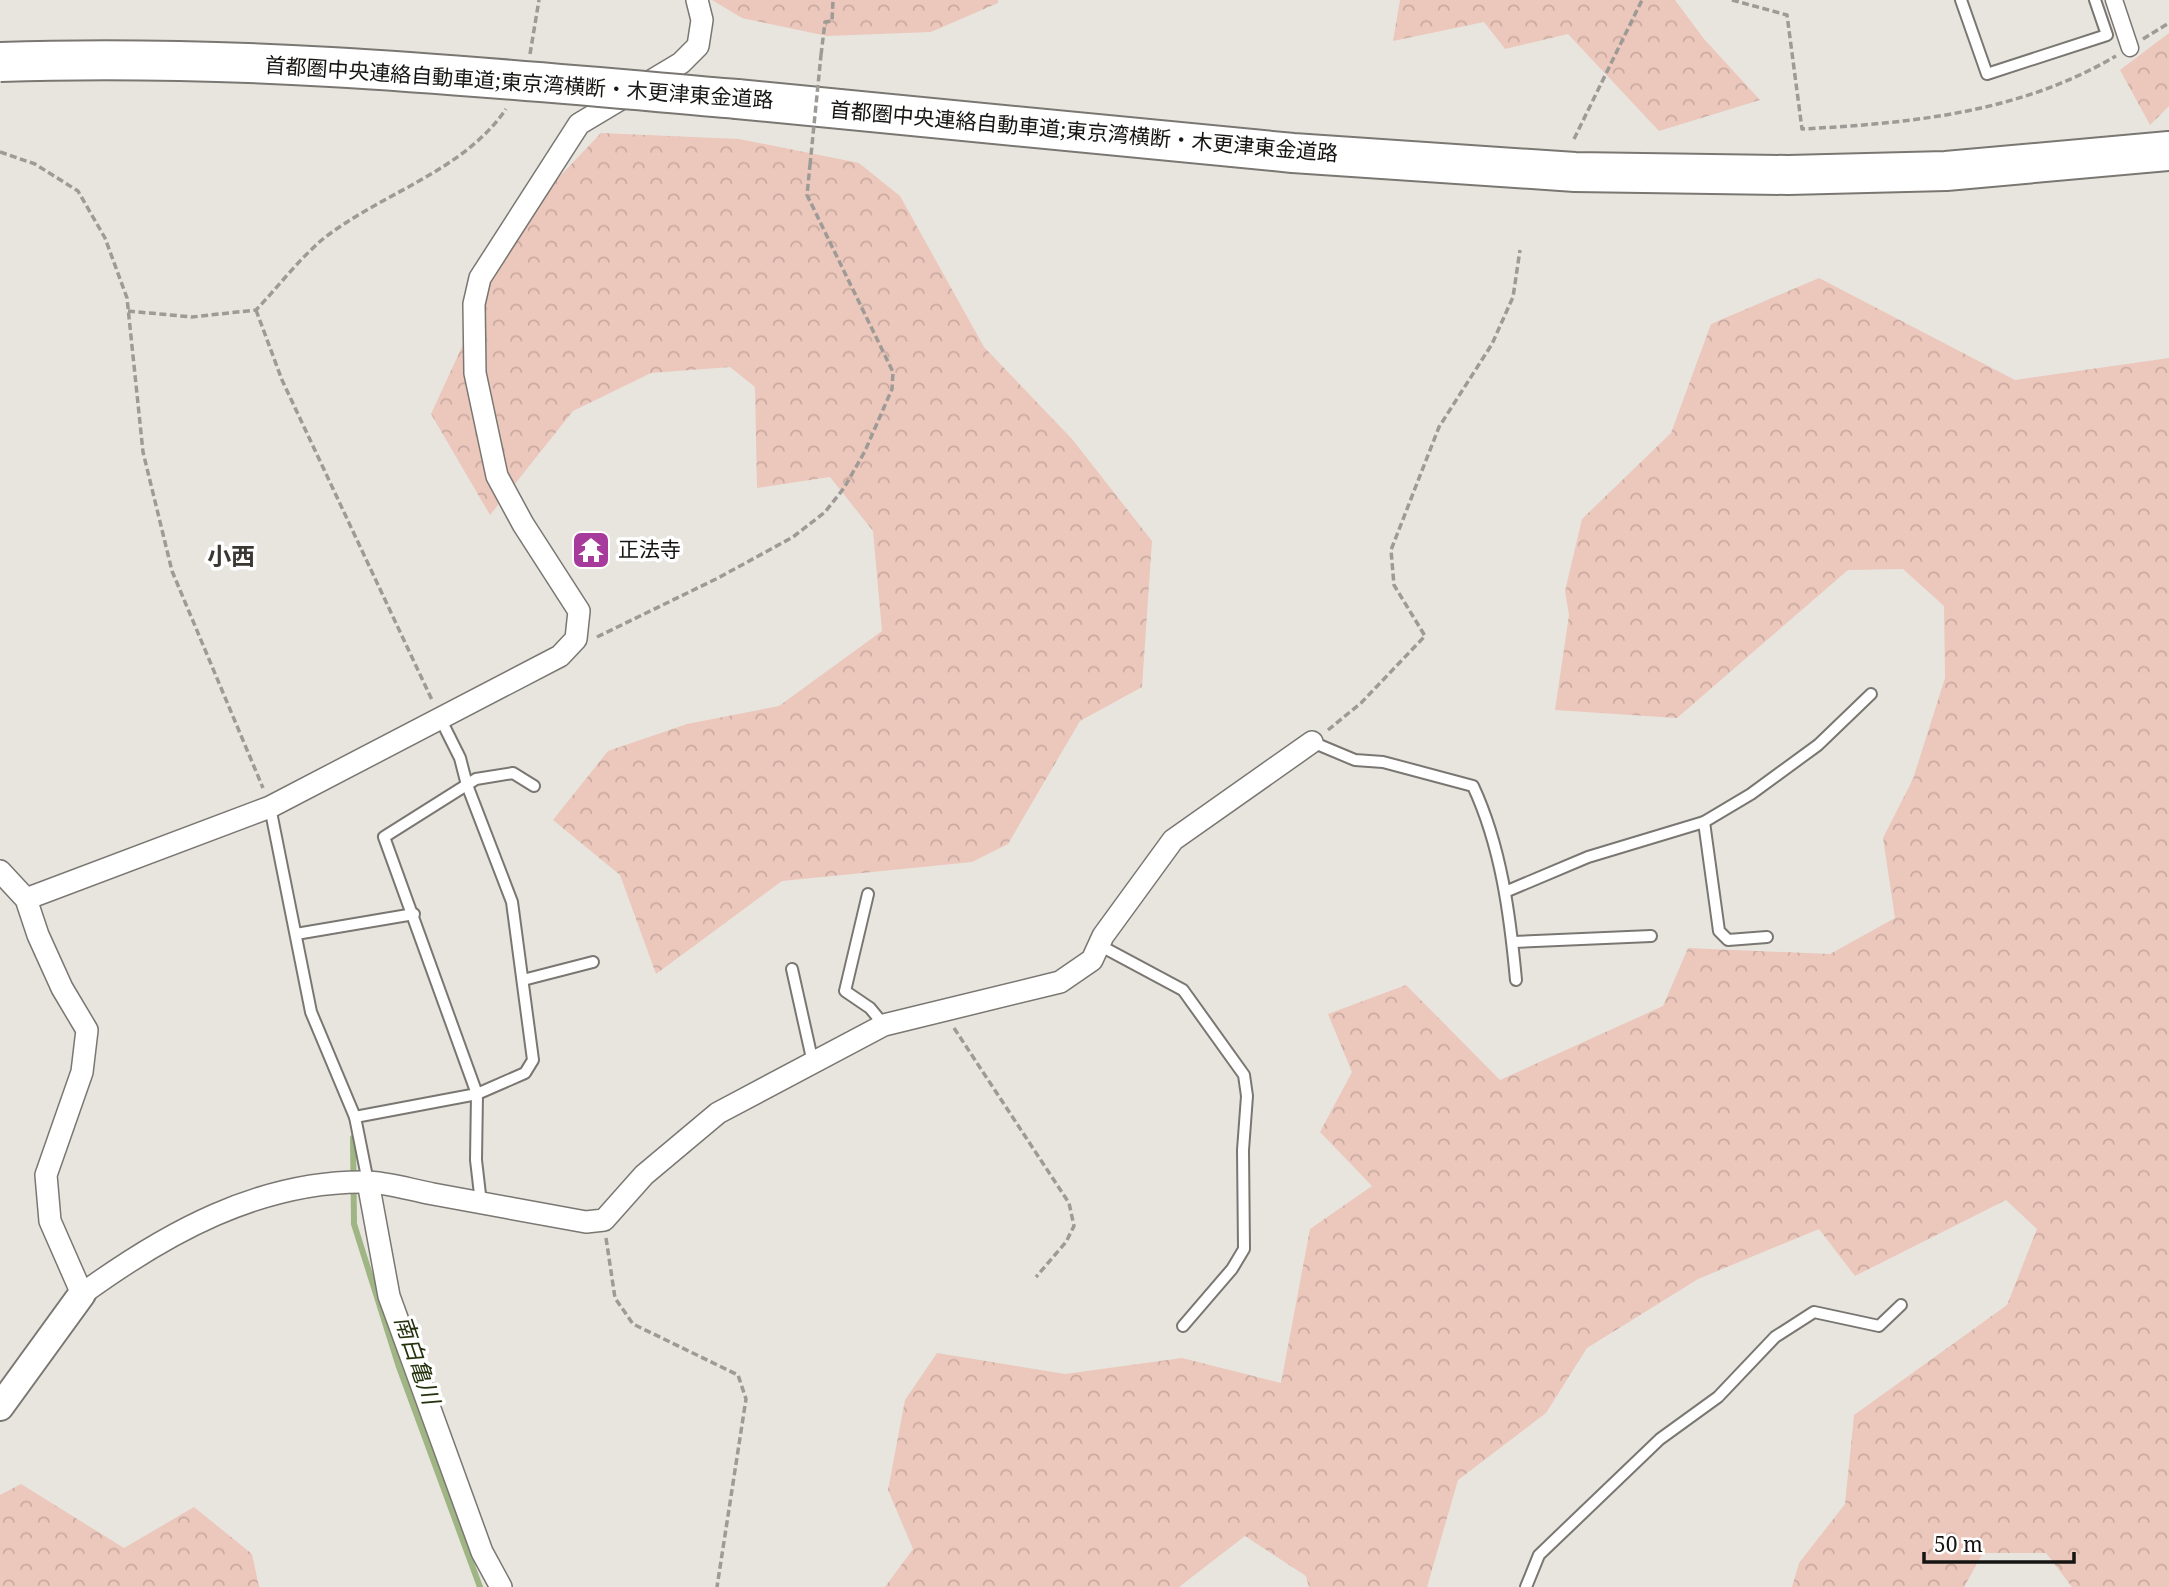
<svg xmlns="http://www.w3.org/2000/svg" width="2169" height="1587" font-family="'Noto Serif','Noto Sans JP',serif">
  <defs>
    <pattern id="forest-crowns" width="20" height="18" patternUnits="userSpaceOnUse" patternTransform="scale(1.75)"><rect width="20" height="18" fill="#ecc7bb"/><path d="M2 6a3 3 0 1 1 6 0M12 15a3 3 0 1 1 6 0" fill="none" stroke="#caaaa0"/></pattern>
  </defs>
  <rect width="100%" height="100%" fill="#e8e5df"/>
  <g fill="url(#forest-crowns)">
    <path d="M 712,0 L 998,0 L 998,3 L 931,32 L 827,36 L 742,18 Z"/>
    <path d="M 1400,0 L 1675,0 L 1704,39 L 1760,100 L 1659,131 L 1568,34 L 1505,49 L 1484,22 L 1393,41 Z"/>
    <path d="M 2169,33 L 2169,106 L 2150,125 L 2120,70 Z"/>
    <path d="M 601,133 L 739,139 L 859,163 L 900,196 L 984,347 L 1072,439 L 1152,541 L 1142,687 L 1080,721 L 1008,844 L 972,862 L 782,881 L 656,974 L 620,875 L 553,820 L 608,751 L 687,724 L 779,706 L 882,631 L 873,531 L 830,477 L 757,488 L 755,387 L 730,367 L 651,373 L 573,411 L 490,515 L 431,414 L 478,312 L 495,244 Z"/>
    <path d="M 1819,278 L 2015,380 L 2169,358 L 2169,1587 L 2072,1587 L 2046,1553 L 1983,1553 L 1964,1587 L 1792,1587 L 1799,1563 L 1845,1504 L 1854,1415 L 2007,1305 L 2037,1229 L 2006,1200 L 1855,1276 L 1819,1229 L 1698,1279 L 1587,1348 L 1546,1413 L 1458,1480 L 1427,1587 L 1309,1587 L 1306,1576 L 1245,1536 L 1179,1587 L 885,1587 L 913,1549 L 888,1490 L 905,1400 L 937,1353 L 1065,1374 L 1182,1358 L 1281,1383 L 1310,1229 L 1372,1186 L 1320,1132 L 1352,1072 L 1328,1014 L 1406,985 L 1500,1080 L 1663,1006 L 1688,948 L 1830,954 L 1895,918 L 1883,838 L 1913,779 L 1945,678 L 1944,606 L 1903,569 L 1848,570 L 1677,718 L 1555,710 L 1569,615 L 1565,591 L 1582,519 L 1671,433 L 1711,324 Z"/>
    <path d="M 21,1484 L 124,1548 L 194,1507 L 252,1554 L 259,1587 L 0,1587 L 0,1495 Z"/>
  </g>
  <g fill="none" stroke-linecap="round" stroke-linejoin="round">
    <path stroke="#9fb583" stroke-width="6" d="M 353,1138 L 354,1224 L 399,1367 L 480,1587"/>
    <defs>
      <g id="service">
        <path d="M 1961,0 L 1987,74 L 2107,35 L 2095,0"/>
        <path d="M 1312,742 L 1355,760 L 1383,762 L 1473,786 C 1501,846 1510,915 1516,980"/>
        <path d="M 270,807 L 311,1012 L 355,1117 L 368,1182"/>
        <path d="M 1704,822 L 1719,931 L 1728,940 L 1767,937"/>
        <path d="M 1505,892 L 1588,857 L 1704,822 L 1751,794 L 1818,745 L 1871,694"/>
        <path d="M 868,894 L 845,991 L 870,1008 L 884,1025"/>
        <path d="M 296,934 L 414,914"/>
        <path d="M 1513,942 L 1651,936"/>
        <path d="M 1099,945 L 1183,990 L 1244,1075 L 1247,1096 L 1243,1150 L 1244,1249 L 1232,1269 L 1183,1326"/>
        <path d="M 792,969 L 813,1063"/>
        <path d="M 523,980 L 593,962"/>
        <path d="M 355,1117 L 477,1094 L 525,1073 L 533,1060 L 512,902 L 467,785 L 460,758 L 440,718"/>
        <path d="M 481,1203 L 476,1160 L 477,1094 L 384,837 L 476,779 L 513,773 L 534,786"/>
        <path d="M 1526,1587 L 1539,1555 L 1660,1439 L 1718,1397 L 1775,1337 L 1814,1312 L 1879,1326 L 1901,1305"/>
      </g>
      <path id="pedestrian" d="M 2114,0 L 2130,48"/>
      <g id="minor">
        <path d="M 0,871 L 26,899 L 38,935 L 62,988 L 87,1030 L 82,1072 L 46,1175 L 50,1221 L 82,1294 C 166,1233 259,1181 365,1182 C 387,1182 411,1190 433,1194 C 484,1203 535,1213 586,1222 L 604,1220 L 644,1175 L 718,1113 L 884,1025 L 1060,982 L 1092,960 L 1103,936 L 1173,840 L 1312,742"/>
        <path d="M 26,899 L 270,807 L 560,656 L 576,639 L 579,611 L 523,524 L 497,476 L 475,373 L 474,304 L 480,278 L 579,124 L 681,63 L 698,46 L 702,20 L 697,0"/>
        <path d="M 368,1182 L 389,1296 L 482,1552 L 501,1587"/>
      </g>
      <path id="tertiary" d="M 0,1407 L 82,1294"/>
      <path id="motorway" d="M 737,99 L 1293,153 L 1575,172 L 1788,175 L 1946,171 L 2169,151"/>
    </defs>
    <use href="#service" stroke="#7a7772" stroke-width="14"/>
    <use href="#pedestrian" stroke="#7a7772" stroke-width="19"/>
    <use href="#minor" stroke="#7a7772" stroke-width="24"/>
    <use href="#tertiary" stroke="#7a7772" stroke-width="30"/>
    <use href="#motorway" stroke="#7a7772" stroke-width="42"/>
    <g stroke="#9e9b97" stroke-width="3.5" stroke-dasharray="7 3.5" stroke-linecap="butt">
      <path d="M 1732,0 L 1787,15 L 1802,129 C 1912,123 2019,113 2116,56"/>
      <path d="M 2143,39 L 2169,23"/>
      <path d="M 530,54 L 539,0"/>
      <path d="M 821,55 L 825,22 L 832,21 L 833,0"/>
      <path d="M 1574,139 L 1642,0"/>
      <path d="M 0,152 L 35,164 L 78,191 L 105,238 L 127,298 L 143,452 L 172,571 L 263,788"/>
      <path d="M 256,310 L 282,380 L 432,700"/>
      <path d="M 128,311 L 192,317 L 256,310 C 278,287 299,259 323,239 C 381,193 463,172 506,109"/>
      <path d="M 597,637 L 718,578 L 793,537 L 825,512 L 844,488 L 865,451 L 892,389 L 893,372 L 807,195 L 810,165"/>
      <path d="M 1328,730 L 1361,703 L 1425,636 L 1394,585 L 1391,550 L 1439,427 L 1492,344 L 1513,297 L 1520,250"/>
      <path d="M 954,1028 L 1069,1203 L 1074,1226 L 1066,1242 L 1036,1277"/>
      <path d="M 606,1238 L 615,1298 L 633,1324 L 738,1375 L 746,1399 L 717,1587"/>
    </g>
    <use href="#service" stroke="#fff" stroke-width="10"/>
    <use href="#pedestrian" stroke="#fff" stroke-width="16"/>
    <use href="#minor" stroke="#fff" stroke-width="21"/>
    <use href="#tertiary" stroke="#fff" stroke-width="26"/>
    <use href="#motorway" stroke="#fff" stroke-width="38"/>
    <defs>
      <path id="motorway-bridge" d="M 0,62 C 247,53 492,78 737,99"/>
    </defs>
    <use href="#motorway-bridge" stroke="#7a7772" stroke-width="42" stroke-linecap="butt"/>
    <path stroke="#9e9b97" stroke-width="3.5" stroke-dasharray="7 3.5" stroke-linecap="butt" d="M 810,165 L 821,55"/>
    <use href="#motorway-bridge" stroke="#fff" stroke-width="38"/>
  </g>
  <defs>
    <symbol id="temple-square" viewBox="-11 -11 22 22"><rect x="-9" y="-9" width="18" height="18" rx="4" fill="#a63b9b" stroke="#fff"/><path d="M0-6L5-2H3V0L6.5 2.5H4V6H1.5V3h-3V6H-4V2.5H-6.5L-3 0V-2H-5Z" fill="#fff"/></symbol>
  </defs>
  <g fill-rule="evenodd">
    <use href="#temple-square" x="569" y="528" width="44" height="44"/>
  </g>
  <g text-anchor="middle" stroke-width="7" stroke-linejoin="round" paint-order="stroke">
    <g font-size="21" fill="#151412" stroke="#fff">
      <text transform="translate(519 83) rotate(4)" y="7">首都圏中央連絡自動車道;東京湾横断・木更津東金道路</text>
      <text transform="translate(1084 132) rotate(5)" y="7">首都圏中央連絡自動車道;東京湾横断・木更津東金道路</text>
    </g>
    <g font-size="21" fill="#151412" stroke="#fff" text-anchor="start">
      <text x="618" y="557">正法寺</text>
    </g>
    <g font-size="23" font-style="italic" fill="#24320d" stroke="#fff">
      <text transform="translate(417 1360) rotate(71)" y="8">南白亀川</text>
    </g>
    <g font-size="24" font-weight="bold" fill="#3b3833" stroke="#fff">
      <text x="231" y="565">小西</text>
    </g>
  </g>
  <path d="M1924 1552v10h150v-10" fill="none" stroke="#151412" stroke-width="3.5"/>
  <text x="1934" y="1552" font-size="21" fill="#151412" stroke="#ffffff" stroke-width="5" paint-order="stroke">50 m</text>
</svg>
